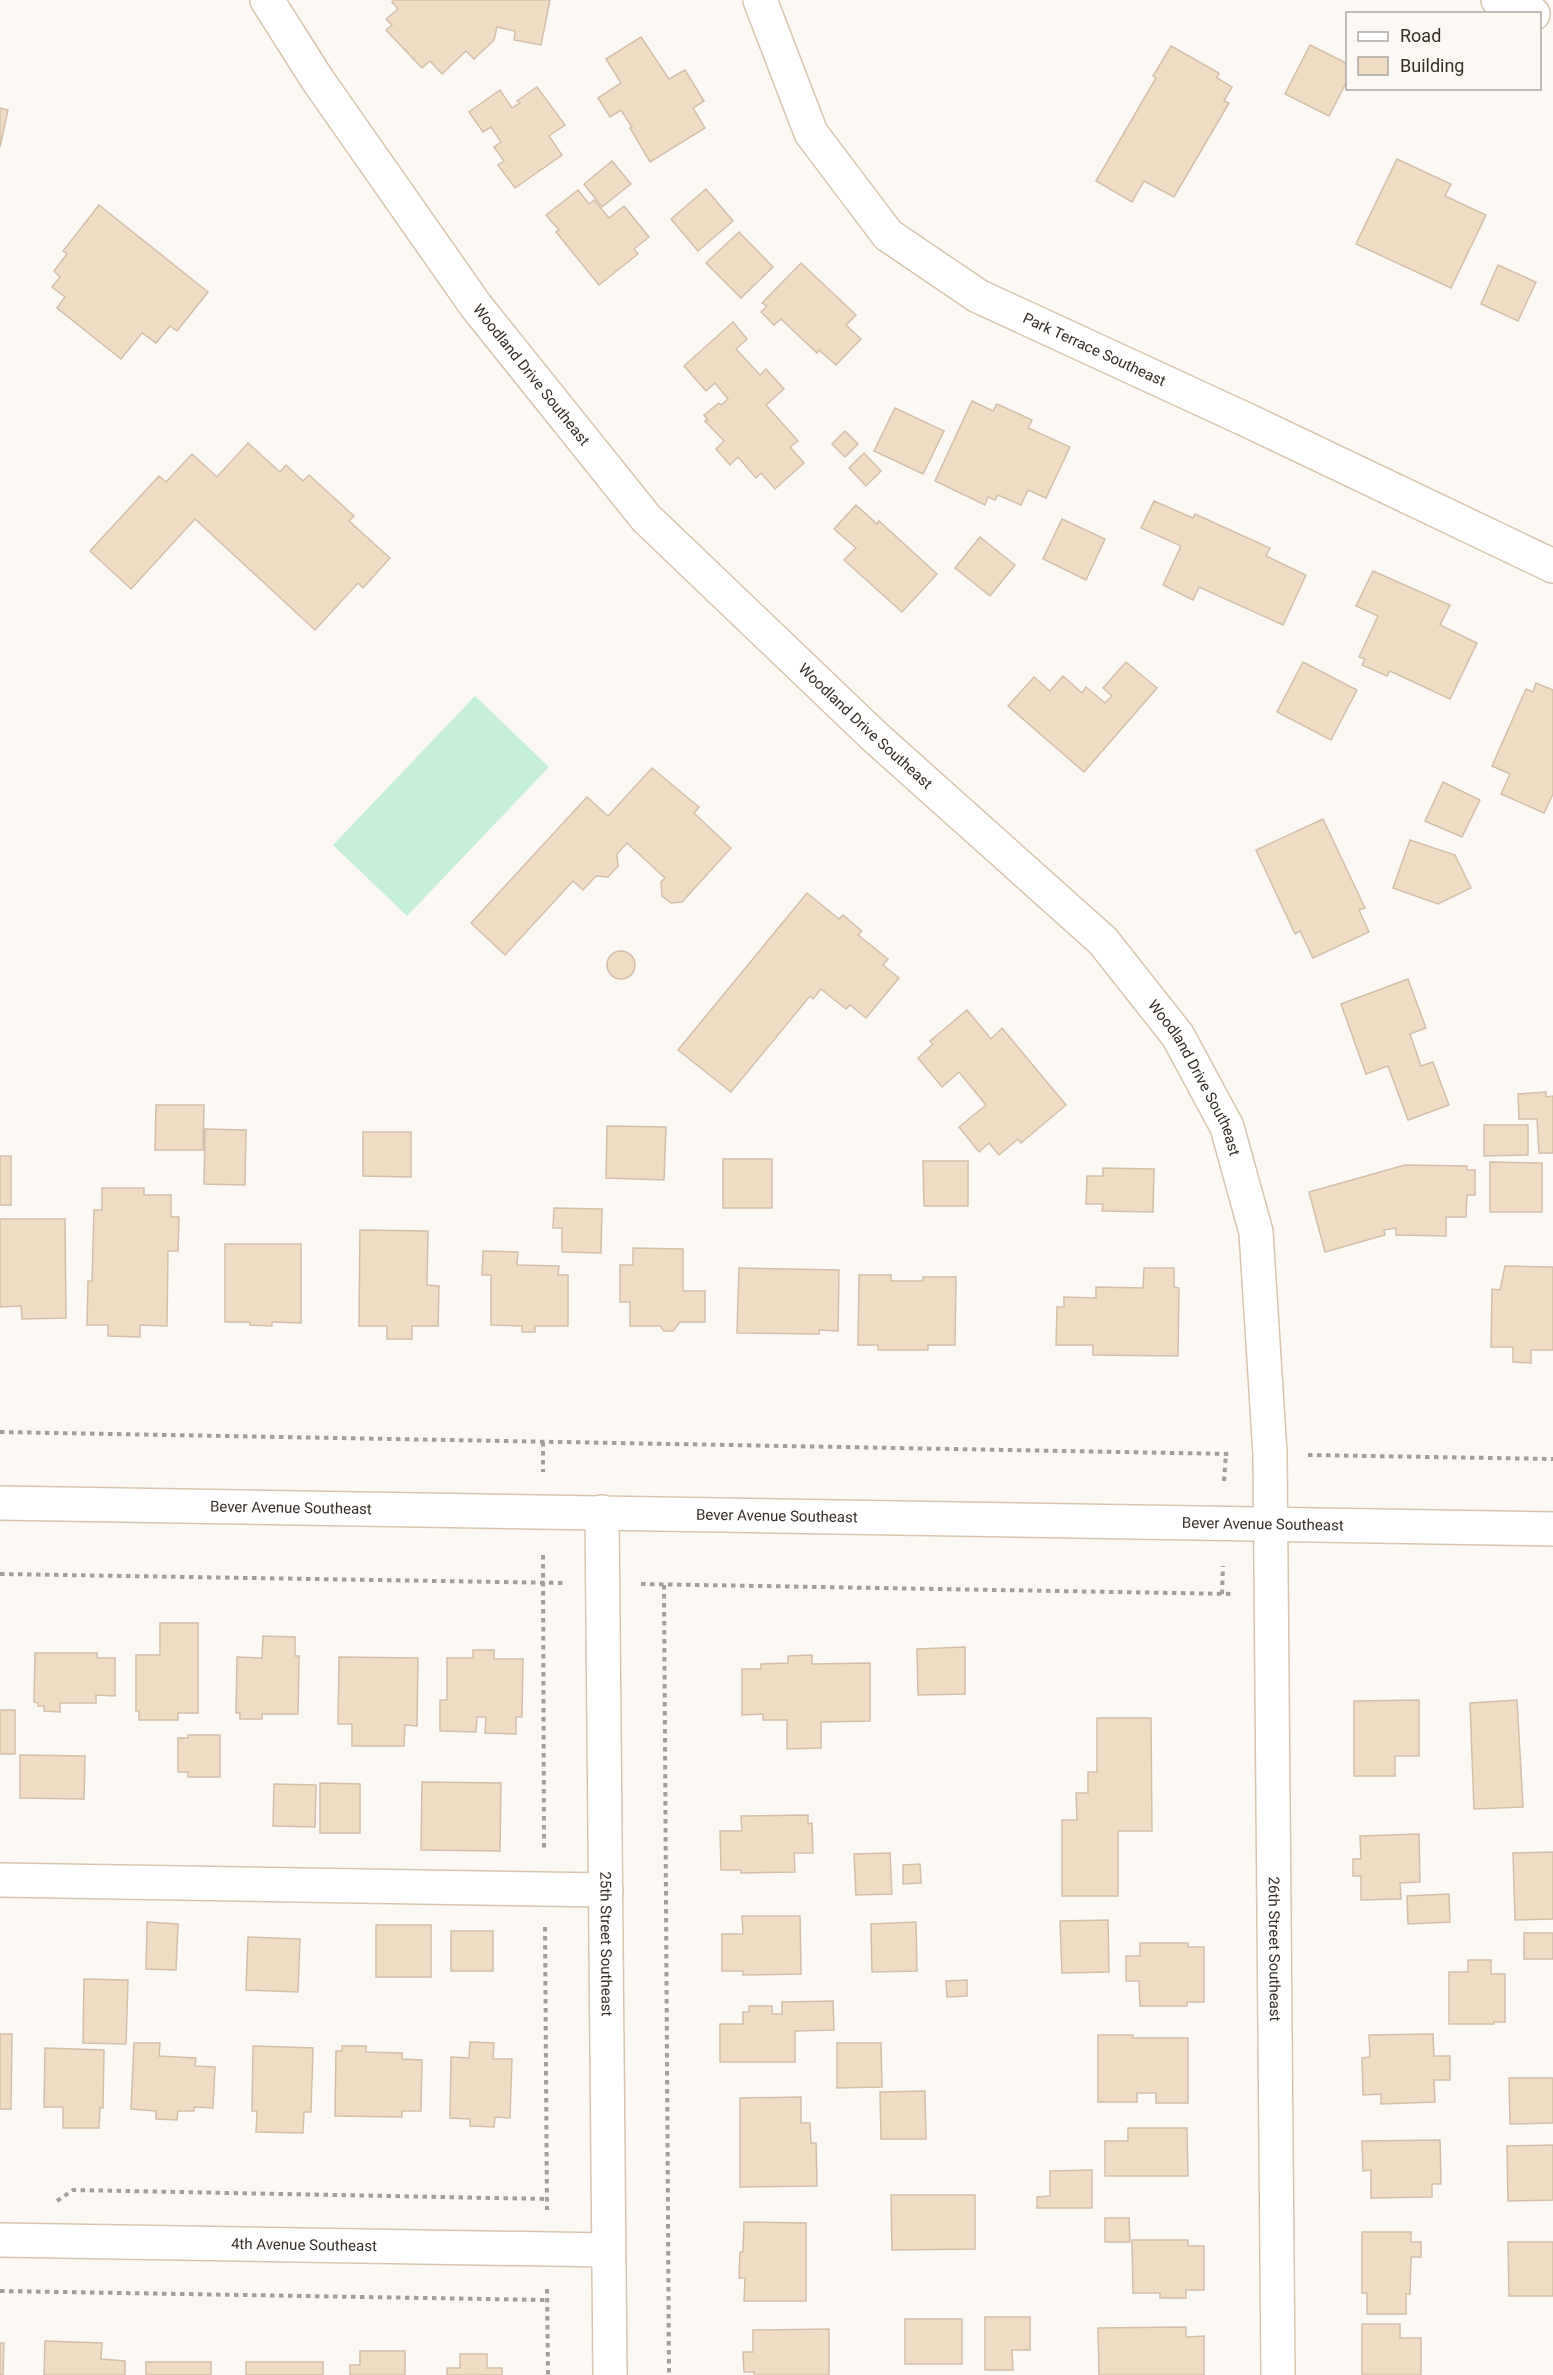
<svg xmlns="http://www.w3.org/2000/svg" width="1553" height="2375" font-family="Roboto,sans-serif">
  <rect width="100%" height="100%" fill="#fcf8f4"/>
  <path fill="#c5efd9" d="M 475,696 L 549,767 L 407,916 L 333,845 Z"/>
  <g fill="#f0dcc5" stroke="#d3bfa9" stroke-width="1.5">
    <path d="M 394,0 L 550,0 L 541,45 L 514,40 L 515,31 L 497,27 L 494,40 L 474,59 L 466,51 L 442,74 L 430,61 L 422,68 L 386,30 L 392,25 L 386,19 L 398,9 L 392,2 Z"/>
    <path d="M 641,37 L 669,79 L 685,70 L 704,101 L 693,108 L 705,128 L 650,162 L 630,128 L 632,127 L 621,110 L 610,117 L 598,98 L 621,83 L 606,59 Z"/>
    <path d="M 1310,45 L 1348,64 L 1348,79 L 1329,116 L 1285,94 Z"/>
    <path d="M 1171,46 L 1219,73 L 1217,78 L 1232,87 L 1224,101 L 1229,103 L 1174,197 L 1144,181 L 1132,202 L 1096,181 L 1156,78 L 1153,76 Z"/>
    <path d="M 537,87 L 565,125 L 549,136 L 562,155 L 515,188 L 498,165 L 504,161 L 494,147 L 501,142 L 491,127 L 483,132 L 469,112 L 500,90 L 512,108 L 520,103 L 517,101 Z"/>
    <path d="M 0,108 L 8,110 L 0,147 Z"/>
    <path d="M 1397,159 L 1451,184 L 1445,196 L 1486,215 L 1451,288 L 1356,244 Z"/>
    <path d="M 612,161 L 631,184 L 602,207 L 584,184 Z"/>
    <path d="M 706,189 L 733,221 L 698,251 L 671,219 Z"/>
    <path d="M 578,190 L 589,204 L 594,200 L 609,218 L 624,206 L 649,237 L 634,249 L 638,254 L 599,285 L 556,232 L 559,230 L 546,215 Z"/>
    <path d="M 99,205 L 208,292 L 177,331 L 170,326 L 156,343 L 142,333 L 121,359 L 57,308 L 65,297 L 52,287 L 60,277 L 54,271 L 67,254 L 63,251 Z"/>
    <path d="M 739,232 L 773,267 L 741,298 L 706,263 Z"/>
    <path d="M 801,263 L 856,315 L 846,325 L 861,339 L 836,365 L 819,350 L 817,353 L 781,319 L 774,325 L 761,312 L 767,306 L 762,303 Z"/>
    <path d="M 1498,265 L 1536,282 L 1518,321 L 1481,304 Z"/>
    <path d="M 733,322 L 747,339 L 736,349 L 760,375 L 766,369 L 784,389 L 766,405 L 798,441 L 790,447 L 804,463 L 775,489 L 761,473 L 756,478 L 738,457 L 730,465 L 716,449 L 724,441 L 705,421 L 708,420 L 704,415 L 719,403 L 721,405 L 728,399 L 715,383 L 706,391 L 684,366 Z"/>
    <path d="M 972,401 L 993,411 L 997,404 L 1032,420 L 1028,428 L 1070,447 L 1046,498 L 1028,490 L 1021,505 L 998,495 L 995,500 L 988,497 L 985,505 L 935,481 Z"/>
    <path d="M 895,408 L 944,431 L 923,474 L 874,451 Z"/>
    <path d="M 845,431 L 858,444 L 845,457 L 832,444 Z"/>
    <path d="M 248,443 L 280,472 L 286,465 L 303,481 L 309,475 L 354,516 L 349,521 L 390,558 L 363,588 L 358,583 L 315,630 L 195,519 L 131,589 L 90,551 L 159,476 L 166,482 L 192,454 L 217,477 Z"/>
    <path d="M 864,453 L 881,471 L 866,486 L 849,468 Z"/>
    <path d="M 1154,501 L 1193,518 L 1195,514 L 1270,548 L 1266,556 L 1306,575 L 1283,625 L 1199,587 L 1193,600 L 1163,585 L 1181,546 L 1141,528 Z"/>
    <path d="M 856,505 L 877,524 L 879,521 L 937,574 L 902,612 L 844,560 L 856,548 L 834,529 Z"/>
    <path d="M 1062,519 L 1105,539 L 1086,580 L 1043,559 Z"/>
    <path d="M 980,537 L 1015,565 L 990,596 L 955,568 Z"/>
    <path d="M 1373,571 L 1450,605 L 1440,625 L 1477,643 L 1450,699 L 1390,671 L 1387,676 L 1362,665 L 1365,659 L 1359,657 L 1378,616 L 1356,606 Z"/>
    <path d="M 1126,662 L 1157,688 L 1084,772 L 1008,706 L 1034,677 L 1050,691 L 1063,676 L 1082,693 L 1086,687 L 1105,703 L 1112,696 L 1103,688 Z"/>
    <path d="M 1303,662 L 1357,690 L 1331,740 L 1277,712 Z"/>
    <path d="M 1536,683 L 1553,690 L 1553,794 L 1544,813 L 1501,794 L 1510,774 L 1492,766 L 1526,689 L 1533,692 Z"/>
    <path d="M 652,768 L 699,807 L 694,813 L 731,848 L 682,902 L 671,903 L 662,896 L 661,882 L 665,878 L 627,843 L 617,854 L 618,866 L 608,877 L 596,876 L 583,890 L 573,881 L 505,955 L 471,923 L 587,797 L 608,816 Z"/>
    <path d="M 1443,782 L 1480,800 L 1462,837 L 1425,821 Z"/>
    <path d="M 1323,819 L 1365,908 L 1359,910 L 1369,932 L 1313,958 L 1300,931 L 1295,934 L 1256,850 Z"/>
    <path d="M 1410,840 L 1455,855 L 1471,888 L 1438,904 L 1393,888 Z"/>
    <path d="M 807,893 L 839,919 L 843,915 L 862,931 L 858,935 L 888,959 L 883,965 L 899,978 L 866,1018 L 850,1005 L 846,1009 L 821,989 L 813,999 L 810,996 L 731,1092 L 678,1050 Z"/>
    <circle cx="621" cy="965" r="14"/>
    <path d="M 1408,979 L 1426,1028 L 1410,1034 L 1421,1066 L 1433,1062 L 1449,1105 L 1408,1120 L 1388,1066 L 1366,1074 L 1341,1004 Z"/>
    <path d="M 967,1010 L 991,1039 L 1002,1028 L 1066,1105 L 1021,1143 L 1018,1139 L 999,1155 L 989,1143 L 979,1152 L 959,1127 L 986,1105 L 959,1072 L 942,1087 L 918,1058 L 933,1044 L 930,1041 Z"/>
    <path d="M 1546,1092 L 1546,1097 L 1553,1096 L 1553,1153 L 1539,1153 L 1537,1119 L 1519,1119 L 1518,1094 Z"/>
    <path d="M 156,1105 L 204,1105 L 203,1150 L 155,1150 Z"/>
    <path d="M 1484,1125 L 1528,1125 L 1528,1155 L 1484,1156 Z"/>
    <path d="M 607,1126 L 666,1127 L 664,1180 L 606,1178 Z"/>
    <path d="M 205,1129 L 246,1130 L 245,1185 L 204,1184 Z"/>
    <path d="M 363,1132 L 411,1132 L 411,1177 L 363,1176 Z"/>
    <rect x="0" y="1156" width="11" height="49"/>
    <rect x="723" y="1159" width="49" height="49"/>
    <path d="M 923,1161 L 968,1161 L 968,1206 L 924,1206 Z"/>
    <path d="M 1490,1162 L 1542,1163 L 1542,1212 L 1490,1212 Z"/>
    <path d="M 1405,1165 L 1467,1166 L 1467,1170 L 1475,1170 L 1475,1195 L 1467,1195 L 1466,1217 L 1446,1217 L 1446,1236 L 1396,1235 L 1396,1228 L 1384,1230 L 1385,1235 L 1325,1252 L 1309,1192 Z"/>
    <path d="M 1103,1168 L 1154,1169 L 1153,1212 L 1102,1211 L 1103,1204 L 1086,1204 L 1087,1176 L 1103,1176 Z"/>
    <path d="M 102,1188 L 144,1188 L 144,1195 L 171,1195 L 171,1217 L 179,1217 L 178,1251 L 168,1251 L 167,1326 L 140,1325 L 140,1337 L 108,1336 L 108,1325 L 87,1325 L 88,1281 L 92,1281 L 94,1210 L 102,1210 Z"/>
    <path d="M 554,1208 L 602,1209 L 601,1253 L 562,1252 L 562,1228 L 553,1228 Z"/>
    <path d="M 0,1219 L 65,1219 L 66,1318 L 22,1319 L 21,1306 L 0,1307 Z"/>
    <path d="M 360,1230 L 428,1231 L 427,1285 L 439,1286 L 438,1326 L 412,1326 L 412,1339 L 387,1339 L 387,1326 L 359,1326 Z"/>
    <path d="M 225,1244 L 301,1244 L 301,1323 L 272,1322 L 272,1326 L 250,1325 L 250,1322 L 225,1322 Z"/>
    <path d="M 633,1248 L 683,1249 L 683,1291 L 705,1291 L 705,1322 L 680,1322 L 673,1331 L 664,1331 L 660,1326 L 630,1326 L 630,1302 L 620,1302 L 620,1265 L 633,1265 Z"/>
    <path d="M 483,1251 L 518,1252 L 517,1265 L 559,1266 L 558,1275 L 568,1275 L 568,1326 L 535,1326 L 535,1332 L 522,1332 L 522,1326 L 491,1325 L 491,1275 L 482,1275 Z"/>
    <path d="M 1505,1266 L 1553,1267 L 1553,1350 L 1531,1350 L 1531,1363 L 1513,1362 L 1513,1347 L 1491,1347 L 1492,1289 L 1500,1290 Z"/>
    <path d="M 739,1268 L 839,1270 L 838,1331 L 819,1330 L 819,1334 L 737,1333 Z"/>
    <path d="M 1144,1268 L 1174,1268 L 1174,1287 L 1179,1288 L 1178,1356 L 1093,1355 L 1093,1345 L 1056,1345 L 1057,1307 L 1064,1307 L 1064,1297 L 1096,1298 L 1096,1287 L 1143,1288 Z"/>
    <path d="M 859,1275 L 891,1275 L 891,1281 L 923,1281 L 923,1277 L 956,1277 L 955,1345 L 928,1345 L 928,1350 L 878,1350 L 878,1345 L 858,1345 Z"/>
    <path d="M 160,1623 L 198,1623 L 198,1713 L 178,1713 L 178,1720 L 139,1720 L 139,1711 L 136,1711 L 136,1655 L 160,1655 Z"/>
    <path d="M 263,1636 L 295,1637 L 295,1656 L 299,1656 L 298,1714 L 262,1714 L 262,1719 L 240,1719 L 240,1713 L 236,1713 L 237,1657 L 262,1658 Z"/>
    <path d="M 965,1647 L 965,1694 L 918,1695 L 917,1649 Z"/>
    <path d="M 473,1650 L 494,1650 L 494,1659 L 523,1659 L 522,1717 L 516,1717 L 516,1734 L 485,1733 L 486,1717 L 477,1717 L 476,1732 L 440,1731 L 440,1700 L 447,1700 L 447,1658 L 473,1658 Z"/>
    <path d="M 35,1653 L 97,1653 L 97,1658 L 115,1658 L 115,1696 L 96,1695 L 96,1703 L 60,1703 L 60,1712 L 44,1711 L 44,1706 L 38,1706 L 38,1703 L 34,1702 Z"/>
    <path d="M 812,1655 L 812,1664 L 870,1663 L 870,1721 L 821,1722 L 821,1748 L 787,1749 L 787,1720 L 763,1720 L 763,1714 L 742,1715 L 742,1669 L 761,1669 L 761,1664 L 788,1663 L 788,1656 Z"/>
    <path d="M 339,1657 L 418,1658 L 417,1726 L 405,1725 L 404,1746 L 352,1746 L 352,1724 L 338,1724 Z"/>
    <path d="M 1419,1700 L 1419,1756 L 1395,1756 L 1395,1776 L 1354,1776 L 1354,1701 Z"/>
    <path d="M 1517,1700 L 1523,1807 L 1474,1809 L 1470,1703 Z"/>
    <rect x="0" y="1710" width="15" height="44"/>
    <path d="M 1097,1718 L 1151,1718 L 1152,1831 L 1118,1831 L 1118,1896 L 1062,1896 L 1062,1820 L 1077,1820 L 1076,1793 L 1088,1793 L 1088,1772 L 1097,1772 Z"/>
    <path d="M 188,1735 L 220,1735 L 220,1777 L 188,1777 L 188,1772 L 178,1772 L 178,1738 L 188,1738 Z"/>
    <path d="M 20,1755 L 85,1756 L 84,1799 L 20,1798 Z"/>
    <path d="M 422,1782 L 501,1783 L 500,1851 L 421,1850 Z"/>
    <path d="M 320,1783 L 360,1784 L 360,1833 L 320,1833 Z"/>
    <path d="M 274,1784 L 316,1785 L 315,1827 L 273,1826 Z"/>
    <path d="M 808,1815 L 808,1824 L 812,1823 L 813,1853 L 794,1853 L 795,1872 L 741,1873 L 741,1870 L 721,1870 L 720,1831 L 742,1831 L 741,1816 Z"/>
    <path d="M 1419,1834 L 1420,1882 L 1400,1883 L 1401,1899 L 1361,1900 L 1361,1876 L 1353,1876 L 1353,1859 L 1361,1859 L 1360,1836 Z"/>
    <path d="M 1553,1852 L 1553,1919 L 1515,1920 L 1513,1853 Z"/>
    <path d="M 890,1853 L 892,1894 L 856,1895 L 854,1854 Z"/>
    <path d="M 920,1864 L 921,1883 L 903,1884 L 903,1865 Z"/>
    <path d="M 1449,1894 L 1450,1922 L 1408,1924 L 1407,1896 Z"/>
    <path d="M 742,1916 L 800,1916 L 801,1974 L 743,1975 L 743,1971 L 722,1971 L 722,1934 L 743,1934 Z"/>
    <path d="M 1108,1920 L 1109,1972 L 1062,1973 L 1060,1921 Z"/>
    <path d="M 147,1922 L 178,1924 L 176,1970 L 146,1969 Z"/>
    <path d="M 916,1922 L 917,1971 L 872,1972 L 871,1924 Z"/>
    <rect x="376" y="1925" width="55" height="52"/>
    <rect x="451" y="1931" width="42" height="40"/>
    <rect x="1524" y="1933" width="29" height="26"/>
    <path d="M 248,1937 L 300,1939 L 298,1992 L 246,1990 Z"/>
    <path d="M 1140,1943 L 1188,1943 L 1188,1947 L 1204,1947 L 1204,2002 L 1187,2002 L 1187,2006 L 1140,2006 L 1139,1981 L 1126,1981 L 1126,1956 L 1140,1956 Z"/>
    <path d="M 1468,1960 L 1491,1960 L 1491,1974 L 1505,1974 L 1505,2022 L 1494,2022 L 1494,2024 L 1449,2024 L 1449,1972 L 1468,1972 Z"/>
    <path d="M 84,1979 L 128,1980 L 126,2044 L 83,2043 Z"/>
    <path d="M 967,1980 L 967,1996 L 947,1997 L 946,1981 Z"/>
    <path d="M 833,2001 L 834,2030 L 795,2031 L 795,2062 L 720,2062 L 720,2024 L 743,2024 L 743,2012 L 749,2012 L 749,2006 L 772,2006 L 772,2014 L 782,2014 L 782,2002 Z"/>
    <path d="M 0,2034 L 12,2034 L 11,2109 L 0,2109 Z"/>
    <path d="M 1433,2034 L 1434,2056 L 1450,2056 L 1450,2080 L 1434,2080 L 1435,2102 L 1381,2104 L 1381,2094 L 1363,2095 L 1362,2058 L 1370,2057 L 1369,2035 Z"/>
    <path d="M 1098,2035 L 1133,2035 L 1133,2038 L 1188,2038 L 1188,2103 L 1156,2103 L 1156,2093 L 1137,2093 L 1137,2102 L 1098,2102 Z"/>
    <path d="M 470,2042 L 494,2043 L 493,2059 L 512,2059 L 510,2118 L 495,2117 L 494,2127 L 470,2126 L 470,2119 L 450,2118 L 451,2057 L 469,2058 Z"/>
    <path d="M 134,2043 L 160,2043 L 159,2056 L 196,2058 L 195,2066 L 215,2067 L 213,2108 L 194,2107 L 194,2111 L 178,2111 L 177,2120 L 156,2119 L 156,2111 L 131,2109 Z"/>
    <path d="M 837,2043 L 881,2043 L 882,2087 L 837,2088 Z"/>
    <path d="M 253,2046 L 313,2048 L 311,2112 L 304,2112 L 303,2133 L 256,2132 L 257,2111 L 252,2111 Z"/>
    <path d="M 342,2046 L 366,2046 L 366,2052 L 402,2053 L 402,2059 L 422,2060 L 421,2111 L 402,2111 L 402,2117 L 335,2116 L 336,2051 L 342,2051 Z"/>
    <path d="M 45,2048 L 104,2050 L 103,2108 L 100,2107 L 99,2128 L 63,2128 L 63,2107 L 44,2107 Z"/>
    <path d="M 1509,2078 L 1553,2078 L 1553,2123 L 1510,2124 Z"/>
    <path d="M 925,2091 L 926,2139 L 881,2139 L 880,2092 Z"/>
    <path d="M 801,2097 L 801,2123 L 810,2123 L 811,2143 L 816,2143 L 817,2186 L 740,2187 L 740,2098 Z"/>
    <path d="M 1128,2128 L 1187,2128 L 1188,2176 L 1105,2176 L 1105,2141 L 1128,2141 Z"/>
    <path d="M 1440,2140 L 1441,2184 L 1432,2184 L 1432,2197 L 1371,2198 L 1371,2170 L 1363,2171 L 1362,2141 Z"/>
    <path d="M 1553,2145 L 1553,2200 L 1508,2201 L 1507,2146 Z"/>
    <path d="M 1092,2170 L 1092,2208 L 1037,2208 L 1037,2197 L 1050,2196 L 1050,2171 Z"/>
    <path d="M 891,2195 L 975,2195 L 975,2249 L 892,2250 Z"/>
    <path d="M 1105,2218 L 1129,2218 L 1130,2242 L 1105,2242 Z"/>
    <path d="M 744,2222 L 806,2223 L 806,2301 L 744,2301 L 745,2278 L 739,2278 L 740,2252 L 743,2252 Z"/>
    <path d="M 1362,2232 L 1411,2232 L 1411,2242 L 1421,2242 L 1421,2257 L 1411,2257 L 1410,2294 L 1406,2294 L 1406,2314 L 1367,2314 L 1367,2293 L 1362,2293 Z"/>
    <path d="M 1132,2240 L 1188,2240 L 1188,2246 L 1204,2246 L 1204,2290 L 1186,2290 L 1186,2298 L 1160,2298 L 1160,2293 L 1133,2293 Z"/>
    <path d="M 1508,2242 L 1553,2242 L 1553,2296 L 1509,2296 Z"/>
    <path d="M 985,2317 L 1030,2317 L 1030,2350 L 1012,2350 L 1013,2370 L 985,2370 Z"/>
    <rect x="905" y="2319" width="57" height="45"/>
    <path d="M 1362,2324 L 1400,2324 L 1400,2338 L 1421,2338 L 1421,2375 L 1362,2375 Z"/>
    <path d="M 1186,2327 L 1186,2337 L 1204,2336 L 1204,2375 L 1099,2375 L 1098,2328 Z"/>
    <path d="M 829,2329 L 829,2375 L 754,2375 L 754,2372 L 744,2372 L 743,2352 L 753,2352 L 753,2330 Z"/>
    <path d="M 45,2341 L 102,2343 L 101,2359 L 125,2361 L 125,2375 L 44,2375 Z"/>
    <path d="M 0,2343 L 4,2343 L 3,2375 L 0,2375 Z"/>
    <path d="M 360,2351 L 405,2351 L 405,2375 L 350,2375 L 350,2365 L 360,2365 Z"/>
    <path d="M 460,2354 L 487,2354 L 487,2368 L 502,2368 L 502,2375 L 447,2375 L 447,2368 L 460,2368 Z"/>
    <rect x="146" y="2362" width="65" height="13"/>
    <rect x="246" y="2362" width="77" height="13"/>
  </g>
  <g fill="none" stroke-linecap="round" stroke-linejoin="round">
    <defs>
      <g id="minor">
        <path id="s1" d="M 267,0 L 317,79 L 476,306 L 646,518 L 874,736 L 1103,941 L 1178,1036 L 1227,1127 L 1256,1232 L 1270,1454 L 1278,2375"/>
        <path id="s2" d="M 760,0 L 811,133 L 888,235 L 978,296 L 1249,421 L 1553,566"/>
        <path d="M 1498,0 L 1533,14"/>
        <path id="s3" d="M 0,1503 L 1553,1529"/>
        <path id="s4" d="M 602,1512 L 610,2375"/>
        <path d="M 0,1880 L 606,1890"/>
        <path id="s5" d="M 0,2240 L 608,2250"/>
      </g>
    </defs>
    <use href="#minor" stroke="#d8c5ae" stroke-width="36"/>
    <g stroke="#a49e98" stroke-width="4" stroke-dasharray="4.5 4.5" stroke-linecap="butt">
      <path d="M 0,1432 L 1232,1454"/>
      <path d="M 543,1442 L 543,1472"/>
      <path d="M 1308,1455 L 1553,1459"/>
      <path d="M 1224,1481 L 1226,1453"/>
      <path d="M 543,1555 L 544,1850"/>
      <path d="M 0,1574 L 563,1583"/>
      <path d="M 641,1584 L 1234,1594"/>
      <path d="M 664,1585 L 669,2375"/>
      <path d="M 1222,1594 L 1223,1566"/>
      <path d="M 545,1927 L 547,2210"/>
      <path d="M 57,2201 L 73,2190 L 547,2199"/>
      <path d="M 547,2289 L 548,2375"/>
      <path d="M 0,2291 L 547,2300"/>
    </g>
    <use href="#minor" stroke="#fff" stroke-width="33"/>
  </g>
  <g text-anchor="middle" stroke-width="4.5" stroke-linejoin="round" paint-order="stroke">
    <g font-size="15" fill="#362e25" stroke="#fcf8f4">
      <text dy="5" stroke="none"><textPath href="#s2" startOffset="507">Park Terrace Southeast</textPath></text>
      <text dy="5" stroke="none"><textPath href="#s1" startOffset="459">Woodland Drive Southeast</textPath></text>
      <text dy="5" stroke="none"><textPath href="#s1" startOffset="945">Woodland Drive Southeast</textPath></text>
      <text dy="5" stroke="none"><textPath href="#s1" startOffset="1431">Woodland Drive Southeast</textPath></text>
      <text dy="5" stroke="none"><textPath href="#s3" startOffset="291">Bever Avenue Southeast</textPath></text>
      <text dy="5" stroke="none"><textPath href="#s3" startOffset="777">Bever Avenue Southeast</textPath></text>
      <text dy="5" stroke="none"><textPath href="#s3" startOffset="1263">Bever Avenue Southeast</textPath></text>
      <text dy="5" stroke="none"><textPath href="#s4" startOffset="432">25th Street Southeast</textPath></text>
      <text dy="5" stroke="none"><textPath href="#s1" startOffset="2316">26th Street Southeast</textPath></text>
      <text dy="5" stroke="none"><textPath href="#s5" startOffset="304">4th Avenue Southeast</textPath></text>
    </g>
  </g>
  <rect x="1346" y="12" width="195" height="78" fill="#fcf8f4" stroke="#ada7a1" stroke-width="1.5"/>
  <rect x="1358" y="32" width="30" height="9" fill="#ffffff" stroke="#ada7a1" stroke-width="1.5"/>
  <text x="1400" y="42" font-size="18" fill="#362e25">Road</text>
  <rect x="1358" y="57" width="30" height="18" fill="#f0dcc5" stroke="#ada7a1" stroke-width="1.5"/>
  <text x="1400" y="72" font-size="18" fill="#362e25">Building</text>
</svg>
